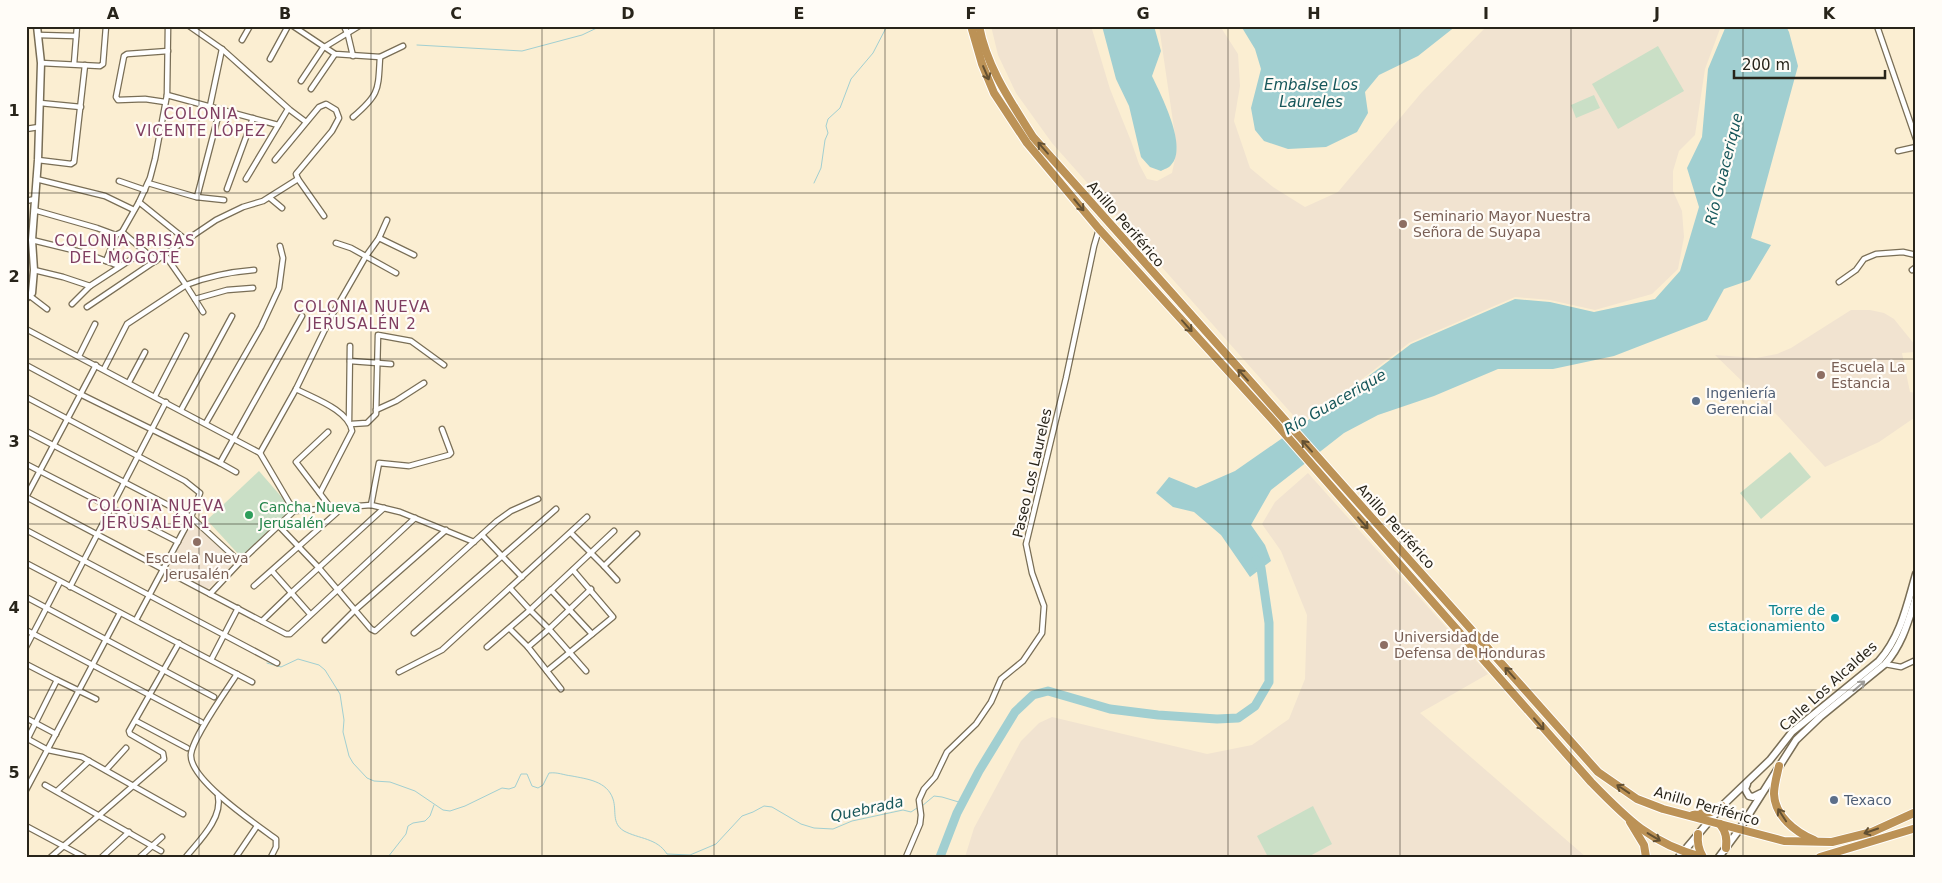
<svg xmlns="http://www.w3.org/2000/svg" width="1942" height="883" font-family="'DejaVu Sans',sans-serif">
  <rect width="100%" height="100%" fill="#fbeed2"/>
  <g fill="#f1e3d0">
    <path d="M 991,26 L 1091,26 L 1110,89 L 1131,141 L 1139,164 L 1147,179 L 1157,181 L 1172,173 L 1177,149 L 1159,26 L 1220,26 L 1238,54 L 1240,86 L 1234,121 L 1250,168 L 1273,187 L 1305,207 L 1338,192 L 1422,92 L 1487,26 L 1721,26 L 1705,69 L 1695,135 L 1679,151 L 1673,171 L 1673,191 L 1682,211 L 1684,237 L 1678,269 L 1652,294 L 1595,310 L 1550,300 L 1515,297 L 1409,343 L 1336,399 L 1300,423 L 1052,143 L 1016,93 L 998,55 Z"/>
    <path d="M 1851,310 L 1870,310 L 1884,313 L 1894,319 L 1915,345 L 1915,352 L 1902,353 L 1910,392 L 1916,393 L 1916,412 L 1914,418 L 1879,442 L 1825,467 L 1777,415 L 1715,355 L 1756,358 L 1777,354 L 1791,348 Z"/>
    <path d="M 1308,473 L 1488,674 L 1420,713 L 1586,857 L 965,857 L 974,828 L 1021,741 L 1039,723 L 1052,717 L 1207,754 L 1252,745 L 1289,719 L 1305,679 L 1307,615 L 1281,551 L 1262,524 L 1275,502 Z"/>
    <path d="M 191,522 L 235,562 L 208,589 L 167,568 Z"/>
  </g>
  <g fill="#cadfc6">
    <path d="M 1658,46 L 1684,91 L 1618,129 L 1592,84 Z"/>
    <path d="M 1594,95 L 1600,108 L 1576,118 L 1571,105 Z"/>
    <path d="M 1790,452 L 1811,477 L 1761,519 L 1740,493 Z"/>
    <path d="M 259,471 L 292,509 L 241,557 L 207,520 Z"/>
    <path d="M 1313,806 L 1332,844 L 1308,857 L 1268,857 L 1257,836 Z"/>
  </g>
  <g fill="#a1cfd1">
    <path d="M 1102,26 L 1154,26 L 1161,51 L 1152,76 C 1160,93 1189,148 1171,165 C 1169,168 1164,169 1161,171 L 1150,167 L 1141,157 L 1129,106 L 1116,79 Z"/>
    <path d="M 1241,26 L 1456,26 L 1418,56 L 1379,75 L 1365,92 L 1368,113 L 1357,132 L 1326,147 L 1288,149 L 1264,141 L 1255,130 L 1251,108 L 1261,69 L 1255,49 Z"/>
    <path d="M 1726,26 L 1786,26 L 1789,32 L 1798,66 L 1751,238 L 1771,245 L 1750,280 L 1724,289 L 1707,320 L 1614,356 L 1553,369 L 1498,369 L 1434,396 L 1378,415 L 1344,433 L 1271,490 L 1251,525 L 1265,545 L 1271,561 L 1250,577 L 1221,535 L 1194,512 L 1173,507 L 1156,493 L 1169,477 L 1196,488 L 1235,471 L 1337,400 L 1411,344 L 1515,299 L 1550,302 L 1594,312 L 1655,299 L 1680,271 L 1699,207 L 1687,168 L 1702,137 L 1708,69 Z"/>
  </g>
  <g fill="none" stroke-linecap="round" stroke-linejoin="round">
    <g stroke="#a1cfd1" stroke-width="1">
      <path d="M 417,45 L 522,51 L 582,35 L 601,26"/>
      <path d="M 814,183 L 821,168 L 825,140 L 828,133 L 826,126 L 828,119 L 840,108 L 851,79 L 873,53 L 887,26"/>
      <path d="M 267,663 L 281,667 L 298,659 L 319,665 L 325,670 L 340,694 L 344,720 L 343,732 L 349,756 L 353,763 L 367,778 L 374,781 L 390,782 L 415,791 L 443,810 L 450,811 L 465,806 L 502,788 L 509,789 L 515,787 L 521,774 L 527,774 L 532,786 L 538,788 L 543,785 L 549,773 C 558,772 563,775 572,776 C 587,779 607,781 613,799 C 617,811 611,823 624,831 C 639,839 657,838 667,854 L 690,855 L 716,844 L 742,816 L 753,812 L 764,806 L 772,807 L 801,824 L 814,828 L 833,829 L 852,821 L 903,810 L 911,812 L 917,808"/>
      <path d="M 922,806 L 934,796 L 942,797 L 962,803"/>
      <path d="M 388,857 L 406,834 L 408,826 L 413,823 L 425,821 L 430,816 L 434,805"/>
    </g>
    <path stroke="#a1cfd1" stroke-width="9" d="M 940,857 L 957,813 L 979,771 L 1015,712 L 1033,695 L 1048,691 L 1110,709 L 1158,715 L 1217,719 L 1238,718 L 1255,706 L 1269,682 L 1269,623 L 1261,568 L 1256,560"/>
    <defs>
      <g id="street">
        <path d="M 189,26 L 222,49 L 290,110 L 306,122"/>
        <path d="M 293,26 L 335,54 L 380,57 L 403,46"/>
        <path d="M 344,26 L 348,35 L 353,56"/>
        <path d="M 1877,26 L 1916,139"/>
        <path d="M 38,35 L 76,36"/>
        <path d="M 242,40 L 250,26"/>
        <path d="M 270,59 L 288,26"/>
        <path d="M 41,63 L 100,66 L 103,64 L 106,26"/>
        <path d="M 74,64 L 77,26"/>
        <path d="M 301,81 L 323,48 L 359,26"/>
        <path d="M 311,89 L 335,54"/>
        <path d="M 167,95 L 278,125"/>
        <path d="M 165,102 L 145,99 L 118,100 L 116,97 L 124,56 L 127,54 L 168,51"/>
        <path d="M 40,103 L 81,107"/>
        <path d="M 210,106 L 222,49"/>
        <path d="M 353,117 C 380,94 378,90 380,57"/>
        <path d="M 26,129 L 39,127"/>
        <path d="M 1898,151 L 1916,147"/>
        <path d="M 38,160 L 71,164 L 74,162 L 85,65"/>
        <path d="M 275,160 L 319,107 L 326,104 L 336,110 L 339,118 L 332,131 L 296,174 L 298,179 L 324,216"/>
        <path d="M 36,179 L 105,196 L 134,210"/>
        <path d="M 246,179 L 288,109"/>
        <path d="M 119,181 L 145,190"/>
        <path d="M 148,183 L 196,197 L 224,200"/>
        <path d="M 227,189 L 253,118"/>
        <path d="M 197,197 L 220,109"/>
        <path d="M 270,198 L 282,208"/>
        <path d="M 26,201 L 35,199"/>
        <path d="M 139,202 L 186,240"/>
        <path d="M 34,210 L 97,228 L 116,235"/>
        <path d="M 122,232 L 156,261"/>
        <path d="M 379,238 L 414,255"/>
        <path d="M 32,240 L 85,253 L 119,266"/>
        <path d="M 336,243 L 351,248 L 396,273"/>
        <path d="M 106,261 L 116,235 L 122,232 L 139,202 L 150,178 L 155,159 L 167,95 L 168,26"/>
        <path d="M 34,270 L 63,277 L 90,286"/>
        <path d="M 1912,270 L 1916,267"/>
        <path d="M 1839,282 L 1856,270 L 1864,259 L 1876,254 L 1903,252 L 1916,255"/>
        <path d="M 30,296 L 47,309"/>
        <path d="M 195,299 L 227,290 L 253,288"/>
        <path d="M 72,304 L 90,286 L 144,251"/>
        <path d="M 87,307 L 216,220 L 243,207 L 263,201 L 298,179"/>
        <path d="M 203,312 L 186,285 C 209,276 229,272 254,270"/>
        <path d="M 26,329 L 260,453 L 294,511 L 371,505 L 400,512 L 474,542"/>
        <path d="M 79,356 L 95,324"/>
        <path d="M 350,361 L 391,364"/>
        <path d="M 26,365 L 80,394 L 220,463 L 302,316"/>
        <path d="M 104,369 L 127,324 L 186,285 L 165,255"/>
        <path d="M 129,382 L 145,352"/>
        <path d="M 296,389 C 313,398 349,410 352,431 L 320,493"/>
        <path d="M 155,396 L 186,336"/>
        <path d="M 26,397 L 185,481 L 200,493 L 191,517 L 136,620"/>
        <path d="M 181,410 L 232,316"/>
        <path d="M 376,410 L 396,401 L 424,383"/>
        <path d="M 349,421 L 350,346"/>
        <path d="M 206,423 L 261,327 L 279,288 L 283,258 L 280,246"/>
        <path d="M 351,424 L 367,423 L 376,414 L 378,335 L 411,341 L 444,365"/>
        <path d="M 26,431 L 191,517 L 240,562"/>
        <path d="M 328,432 L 296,462 L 331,508"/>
        <path d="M 260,453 L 296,389 L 331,317 L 366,256 L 379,238 L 387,220"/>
        <path d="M 220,463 L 236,472"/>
        <path d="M 26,464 L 178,542"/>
        <path d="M 26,497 L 286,634 L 290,634 L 415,518"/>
        <path d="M 26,497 L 96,365"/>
        <path d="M 371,505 L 379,463 L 409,466 L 449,455 L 451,453 L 442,429"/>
        <path d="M 278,525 L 319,568 L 371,629 L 375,631 L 497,521 L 511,511 L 538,499"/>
        <path d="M 26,530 L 277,663"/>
        <path d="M 571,533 L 604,566 L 637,534"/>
        <path d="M 482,535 L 522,577"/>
        <path d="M 26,563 L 252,682"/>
        <path d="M 604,566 L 617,580"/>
        <path d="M 272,571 L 310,614"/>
        <path d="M 254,586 L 342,508"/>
        <path d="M 70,587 L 166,402"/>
        <path d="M 510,588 L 530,610 L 614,531"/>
        <path d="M 551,590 L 592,634"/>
        <path d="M 210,594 L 240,562 L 294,511"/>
        <path d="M 26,597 L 214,697"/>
        <path d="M 262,621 L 291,593 L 384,508"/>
        <path d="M 510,629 L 528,647 L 561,689"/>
        <path d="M 26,630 L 201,722"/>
        <path d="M 414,633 L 556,509"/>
        <path d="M 325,640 L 355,610 L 446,530"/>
        <path d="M 26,647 L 60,582"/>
        <path d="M 487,647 L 530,610 L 549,629 L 528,647"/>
        <path d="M 211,660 L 238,608"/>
        <path d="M 26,664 L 57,680"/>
        <path d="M 1885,664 L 1901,667 L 1916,660"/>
        <path d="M 547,671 L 613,617 L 573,570"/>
        <path d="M 586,671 L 549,629 L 591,589"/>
        <path d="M 399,672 L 442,650 L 587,517"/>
        <path d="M 237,674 C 226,691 193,737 191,754 C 188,779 257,825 276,839 L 276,847 L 271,857"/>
        <path d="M 26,718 L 56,734"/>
        <path d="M 136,721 L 187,748"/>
        <path d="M 26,738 L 48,750 L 82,757 L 183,814"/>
        <path d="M 27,740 L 57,680 L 96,699"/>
        <path d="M 106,770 L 126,748"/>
        <path d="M 45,785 L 161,851"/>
        <path d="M 26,790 L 120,613"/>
        <path d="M 57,791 L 89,761"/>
        <path d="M 26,826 L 84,857"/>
        <path d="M 51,857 L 164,759 L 163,753 L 130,734 L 129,731 L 179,643"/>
        <path d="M 102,857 L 129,832"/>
        <path d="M 140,857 L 162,837"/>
        <path d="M 186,857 C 199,841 223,818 218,796"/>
        <path d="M 236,857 L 257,826"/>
        <path d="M 906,857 L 920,824 L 921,815 L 919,800 L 924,789 L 935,777 L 947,752 L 976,724 L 991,702 L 1001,679 L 1023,661 L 1042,633 L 1044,606 L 1032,573 L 1026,544 L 1066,378 L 1094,246 L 1099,229"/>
      </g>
      <g id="secondary">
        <path d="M 26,298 L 32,293 L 34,270 L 32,240 L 38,160 L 41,63 L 37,26"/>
        <path d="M 1747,784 L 1745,789 L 1749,796 L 1753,797 L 1761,793"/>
        <path d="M 1679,857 L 1722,806 L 1770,760 L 1792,732 L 1879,661 C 1901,636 1907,605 1916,574"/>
        <path d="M 1719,857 L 1739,830 L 1796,740 L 1820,717 L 1885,664 C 1902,645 1908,622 1916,597"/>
      </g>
      <g id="highway">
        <path d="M 971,26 L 982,64 L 994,93 L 1027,143 L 1099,229 L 1270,417 L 1591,782 C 1627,819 1650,843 1702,857"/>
        <path d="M 979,26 C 987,68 1011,102 1033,137 L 1598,772 L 1637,799 L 1663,809 L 1784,841 L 1832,842 L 1872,832 L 1916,812"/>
        <path d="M 1779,766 C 1777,775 1774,785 1774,794 C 1775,816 1795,832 1814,840"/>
        <path d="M 1693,815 L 1711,812 L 1722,806"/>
        <path d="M 1630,822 L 1644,845 L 1646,857"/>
        <path d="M 1720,824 C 1726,832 1727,838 1726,848"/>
        <path d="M 1698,834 C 1697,843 1698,849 1703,857"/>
        <path d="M 1820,857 L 1916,828"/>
      </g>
    </defs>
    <use href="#street" stroke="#796e56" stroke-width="7"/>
    <use href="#secondary" stroke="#796e56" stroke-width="9"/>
    <use href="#highway" stroke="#fff" stroke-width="10"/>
    <use href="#street" stroke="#fff" stroke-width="4.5"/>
    <use href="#secondary" stroke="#fff" stroke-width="6"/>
    <use href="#highway" stroke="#bc9256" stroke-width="8"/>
  </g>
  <defs><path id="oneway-shaft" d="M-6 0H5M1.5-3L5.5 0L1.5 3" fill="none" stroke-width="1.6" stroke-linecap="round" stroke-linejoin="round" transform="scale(1.25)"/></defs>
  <g stroke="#635032">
    <use href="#oneway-shaft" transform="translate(986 73) rotate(67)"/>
    <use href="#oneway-shaft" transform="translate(1043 148) rotate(-131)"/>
    <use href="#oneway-shaft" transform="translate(1079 205) rotate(50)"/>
    <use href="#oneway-shaft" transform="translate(1187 326) rotate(48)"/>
    <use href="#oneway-shaft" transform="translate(1243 375) rotate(-132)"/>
    <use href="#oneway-shaft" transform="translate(1307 446) rotate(-132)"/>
    <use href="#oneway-shaft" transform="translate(1363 523) rotate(49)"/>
    <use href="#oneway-shaft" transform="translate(1510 673) rotate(-132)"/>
    <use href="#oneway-shaft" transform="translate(1539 724) rotate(49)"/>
    <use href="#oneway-shaft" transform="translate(1623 789) rotate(-146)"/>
    <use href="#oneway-shaft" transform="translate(1782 815) rotate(-123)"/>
    <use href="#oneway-shaft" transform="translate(1871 831) rotate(161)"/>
    <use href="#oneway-shaft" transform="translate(1654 837) rotate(31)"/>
  </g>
  <use stroke="#9e9c98" href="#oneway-shaft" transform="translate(1859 686) rotate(-41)"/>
  <path fill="none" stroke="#28241a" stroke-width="1" stroke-opacity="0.55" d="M 199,26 L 199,857M 371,26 L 371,857M 542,26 L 542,857M 714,26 L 714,857M 885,26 L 885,857M 1057,26 L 1057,857M 1228,26 L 1228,857M 1400,26 L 1400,857M 1571,26 L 1571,857M 1743,26 L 1743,857M 26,193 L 1916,193M 26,359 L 1916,359M 26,524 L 1916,524M 26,690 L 1916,690"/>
  <g fill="#8d6e63" stroke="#fffcf7" stroke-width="2">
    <circle cx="1403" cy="224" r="5"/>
    <circle cx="1821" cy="375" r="5"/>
    <circle cx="197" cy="542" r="5"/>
    <circle cx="1384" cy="645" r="5"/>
  </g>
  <g fill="#5c6f8a" stroke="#fffcf7" stroke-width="2">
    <circle cx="1696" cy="401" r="5"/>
    <circle cx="1834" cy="800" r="5"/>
  </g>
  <circle fill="#2e9e5b" stroke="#fffcf7" stroke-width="2" cx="249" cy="515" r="5"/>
  <circle fill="#0f9aa8" stroke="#fffcf7" stroke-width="2" cx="1835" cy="618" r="5"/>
  <g text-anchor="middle" stroke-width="4.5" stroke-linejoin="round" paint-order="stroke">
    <g font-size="14" fill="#785e54" stroke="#fffcf7" text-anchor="start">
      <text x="1413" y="221">Seminario Mayor Nuestra<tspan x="1413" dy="16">Señora de Suyapa</tspan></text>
      <text x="1831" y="372">Escuela La<tspan x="1831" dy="16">Estancia</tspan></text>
      <text x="197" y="563" text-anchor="middle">Escuela Nueva<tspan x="197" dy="16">Jerusalén</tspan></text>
      <text x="1394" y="642">Universidad de<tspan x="1394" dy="16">Defensa de Honduras</tspan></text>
    </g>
    <g font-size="14" fill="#28241a" stroke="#fffcf7">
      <text transform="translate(1126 224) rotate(49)" y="5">Anillo Periférico</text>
      <text transform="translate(1032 473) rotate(-77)" y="5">Paseo Los Laureles</text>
      <text transform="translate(1396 526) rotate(48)" y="5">Anillo Periférico</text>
      <text transform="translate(1828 686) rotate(-42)" y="5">Calle Los Alcaldes</text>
      <text transform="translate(1707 806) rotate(16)" y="5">Anillo Periférico</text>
    </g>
    <g font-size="14" fill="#4e5e75" stroke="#fffcf7" text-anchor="start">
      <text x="1706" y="398">Ingeniería<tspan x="1706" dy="16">Gerencial</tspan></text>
      <text x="1844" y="805">Texaco</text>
    </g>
    <g font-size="14" fill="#27864d" stroke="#fffcf7" text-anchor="start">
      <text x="259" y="512">Cancha Nueva<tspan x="259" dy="16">Jerusalén</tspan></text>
    </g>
    <g font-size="14" fill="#0d838f" stroke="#fffcf7" text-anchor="end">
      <text x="1825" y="615">Torre de<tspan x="1825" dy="16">estacionamiento</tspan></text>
    </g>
    <g font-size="15" font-style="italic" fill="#16565a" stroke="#fffcf7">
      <text x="1311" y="90">Embalse Los<tspan x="1311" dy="17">Laureles</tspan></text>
      <text transform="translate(1724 169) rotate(-76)" y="5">Río Guacerique</text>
      <text transform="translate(1335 402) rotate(-30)" y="5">Río Guacerique</text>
      <text transform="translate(867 809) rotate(-12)" y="5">Quebrada</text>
    </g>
    <g font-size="15" letter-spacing="1" fill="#7f3e61" stroke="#fffcf7">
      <text x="201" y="119">COLONIA<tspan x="201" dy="17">VICENTE LÓPEZ</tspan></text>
      <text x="125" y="246">COLONIA BRISAS<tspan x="125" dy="17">DEL MOGOTE</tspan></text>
      <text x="362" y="312">COLONIA NUEVA<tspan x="362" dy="17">JERUSALÉN 2</tspan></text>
      <text x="156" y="511">COLONIA NUEVA<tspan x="156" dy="17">JERUSALÉN 1</tspan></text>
    </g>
  </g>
  <rect width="1942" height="883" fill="none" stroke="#fffcf7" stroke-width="55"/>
  <path d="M1734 70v8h151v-8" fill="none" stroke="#28241a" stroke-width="2.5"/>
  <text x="1742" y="70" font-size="15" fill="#28241a" stroke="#fffcf7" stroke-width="4" paint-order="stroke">200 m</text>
  <rect x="28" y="28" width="1886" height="828" fill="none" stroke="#28241a" stroke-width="2"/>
  <g font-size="16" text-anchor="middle" font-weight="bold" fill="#28241a">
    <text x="113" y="19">A</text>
    <text x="285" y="19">B</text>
    <text x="456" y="19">C</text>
    <text x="628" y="19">D</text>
    <text x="799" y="19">E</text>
    <text x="971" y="19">F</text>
    <text x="1143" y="19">G</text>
    <text x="1314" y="19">H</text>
    <text x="1486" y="19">I</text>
    <text x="1657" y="19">J</text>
    <text x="1829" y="19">K</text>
    <text x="14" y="116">1</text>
    <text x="14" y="282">2</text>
    <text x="14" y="447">3</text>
    <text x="14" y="613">4</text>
    <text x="14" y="778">5</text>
  </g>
</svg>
